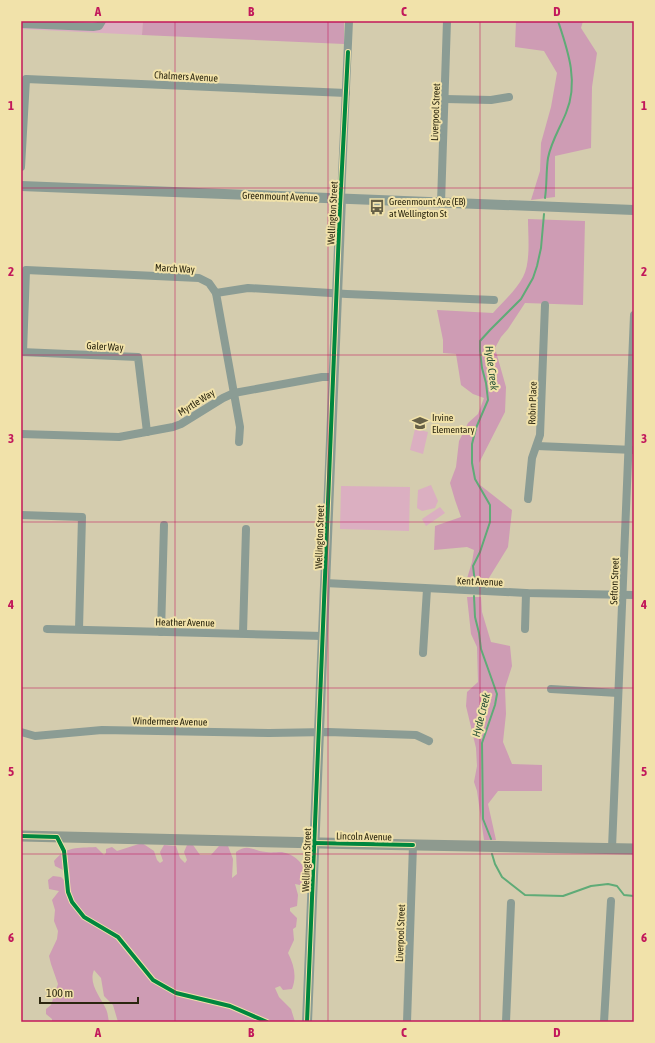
<svg xmlns="http://www.w3.org/2000/svg" width="655" height="1043" font-family="'Asap Condensed',sans-serif">
  <rect width="100%" height="100%" fill="#d4ccae"/>
  <g fill="#dbafc1">
    <path d="M 21,21 L 143,21 L 142,35 L 21,29 Z"/>
    <path d="M 415,429 L 428,432 L 423,454 L 410,450 Z"/>
    <path d="M 431,485 L 438,501 L 435,508 L 422,511 L 417,508 L 418,490 Z"/>
    <path d="M 341,486 L 410,487 L 409,531 L 340,529 Z"/>
    <path d="M 440,507 L 445,513 L 426,526 L 422,519 Z"/>
  </g>
  <g fill="#ce9cb4">
    <path d="M 143,21 L 344,21 L 344,44 L 142,35 Z"/>
    <path d="M 516,21 L 583,21 L 581,28 L 597,53 L 592,87 L 591,148 L 555,156 L 555,197 L 531,200 L 540,171 L 541,143 L 551,107 L 557,73 L 544,51 L 515,47 Z"/>
    <path d="M 528,219 L 585,221 L 583,305 L 525,303 L 508,329 L 501,337 L 495,348 L 506,387 L 505,412 L 479,463 L 480,485 L 512,510 L 508,547 L 484,586 L 465,585 L 472,562 L 474,550 L 467,547 L 434,550 L 435,526 L 461,517 L 455,500 L 450,483 L 456,467 L 459,441 L 468,423 L 478,414 L 484,398 L 473,394 L 461,385 L 456,354 L 443,353 L 443,340 L 437,310 L 493,313 C 504,301 516,290 523,277 C 531,262 528,236 528,219 Z"/>
    <path d="M 467,597 L 481,597 L 482,612 L 491,642 L 510,646 L 512,666 L 505,688 L 506,714 L 503,742 L 512,764 L 542,765 L 542,791 L 498,791 L 488,804 L 496,840 L 484,840 L 477,791 L 474,782 L 477,766 L 476,748 L 466,706 L 467,692 L 478,682 L 477,647 L 471,634 Z"/>
    <path d="M 142,843 L 154,851 L 157,860 L 160,863 L 163,861 L 160,852 L 164,845 L 176,846 L 180,858 L 185,863 L 187,860 L 184,852 L 187,845 L 193,845 L 200,855 L 211,855 L 219,846 L 228,846 L 233,859 L 232,878 L 237,874 L 236,852 C 248,843 253,851 266,852 C 271,853 276,852 282,852 C 297,855 305,865 308,880 L 300,885 L 295,884 L 298,895 L 297,906 L 290,908 L 290,911 L 297,918 L 296,927 L 293,929 L 294,940 L 288,953 C 294,965 297,976 292,989 L 283,990 L 280,986 L 275,988 L 279,997 L 291,1009 L 295,1022 L 118,1022 L 113,1005 L 104,996 L 101,978 L 94,970 C 88,984 101,998 106,1009 C 108,1013 108,1018 109,1022 L 52,1022 L 52,1019 L 46,1014 L 46,1009 L 51,1005 L 58,984 L 51,964 L 49,956 L 57,939 L 58,931 L 54,921 L 55,910 L 52,900 L 59,891 L 49,889 L 48,880 L 53,876 L 61,877 L 65,881 L 70,880 L 69,869 L 67,867 L 63,870 L 55,866 L 54,861 C 66,846 78,848 96,847 L 104,855 L 106,853 L 106,849 L 112,847 L 117,851 Z"/>
  </g>
  <g fill="none" stroke-linecap="round" stroke-linejoin="round">
    <g stroke="#5fab77" stroke-width="2">
      <path d="M 545,198 C 547,185 546,171 548,158 C 551,142 560,128 566,113 C 579,82 568,51 558,21"/>
      <path d="M 475,583 L 473,566 L 480,552 L 490,522 L 490,505 L 475,479 L 472,463 L 472,444 L 476,428 L 488,400 L 486,383 L 482,368 L 480,351 L 480,341 L 490,330 L 521,299 L 533,278 L 537,266 L 541,248 L 544,214"/>
      <path d="M 474,596 L 475,617 L 479,633 L 481,649 L 497,694 L 495,705 L 482,743 L 483,819 L 491,839"/>
      <path d="M 492,854 L 495,864 L 502,877 L 525,895 L 563,896 L 591,886 L 608,884 L 617,886 L 624,895 L 634,896"/>
    </g>
    <g stroke="#8b9c94" stroke-width="8">
      <path d="M 21,24 L 93,27 L 99,26 L 102,21"/>
      <path d="M 445,99 L 491,100 L 509,97"/>
      <path d="M 21,167 L 26,79 L 346,93"/>
      <path d="M 341,198 L 349,21"/>
      <path d="M 441,203 L 447,21"/>
      <path d="M 216,293 L 248,288 L 347,294 L 494,300"/>
      <path d="M 21,352 L 138,357 L 147,432"/>
      <path d="M 23,352 L 26,270 L 199,278 L 209,283 L 216,293 L 240,427 L 239,442"/>
      <path d="M 21,434 L 119,437 L 173,427 L 181,424 L 223,398 L 234,393 L 322,377 L 333,377"/>
      <path d="M 537,446 L 634,450"/>
      <path d="M 528,499 L 532,458 L 540,435 L 545,305"/>
      <path d="M 21,515 L 82,517 L 79,629"/>
      <path d="M 325,583 L 526,593 L 634,595"/>
      <path d="M 47,629 L 323,636"/>
      <path d="M 525,629 L 526,593"/>
      <path d="M 161,632 L 164,525"/>
      <path d="M 243,633 L 246,529"/>
      <path d="M 423,653 L 427,589"/>
      <path d="M 551,689 L 618,693"/>
      <path d="M 21,732 L 35,736 L 102,730 L 269,733 L 328,732 L 416,735 L 429,741"/>
      <path d="M 612,848 L 634,315"/>
      <path d="M 407,1022 L 413,845"/>
      <path d="M 506,1022 L 511,903"/>
      <path d="M 604,1022 L 611,901"/>
    </g>
    <g stroke="#8b9c94" stroke-width="10">
      <path d="M 21,186 L 634,210"/>
      <path d="M 307,1022 L 341,198"/>
    </g>
    <path stroke="#8e9a8f" stroke-width="11" d="M 21,836 L 365,844 L 634,849"/>
    <defs>
      <g id="cycleway">
        <path d="M 21,836 L 57,837 L 64,851 L 68,892 L 72,902 L 84,917 L 118,937 L 153,980 L 176,993 L 230,1006 L 267,1022"/>
        <path d="M 314,843 L 413,845"/>
        <path d="M 307,1022 L 340,206 L 348,52"/>
      </g>
    </defs>
    <use href="#cycleway" stroke="#f1e2aa" stroke-width="6"/>
    <use href="#cycleway" stroke="#00873e" stroke-width="4"/>
  </g>
  <path fill="none" stroke="#c2185b" stroke-width="1" stroke-opacity="0.55" d="M 175,21 L 175,1022M 328,21 L 328,1022M 480,21 L 480,1022M 21,188 L 634,188M 21,355 L 634,355M 21,522 L 634,522M 21,688 L 634,688M 21,854 L 634,854"/>
  <defs>
    <symbol id="bus-bare" viewBox="-9 -9 18 18"><path d="M-5-6H5V4H4V6H2V4H-2V6H-4V4H-5ZM-3.5-4V0h7V-4ZM-3.5 1.2v1.5H-2V1.2ZM2 1.2v1.5H3.5V1.2Z" fill="#666047" stroke="#f1e2aa" stroke-width="2.5" paint-order="stroke"/></symbol>
    <symbol id="school-bare" viewBox="-9 -9 18 18"><path d="M0-5L7-2L0 1L-7-2ZM-4 1L0 2.5L4 1V4Q0 6-4 4Z" fill="#666047" stroke="#f1e2aa" stroke-width="2.5" paint-order="stroke"/></symbol>
  </defs>
  <g fill-rule="evenodd">
    <use href="#bus-bare" x="366" y="196" width="22" height="22"/>
    <use href="#school-bare" x="409" y="412" width="22" height="22"/>
  </g>
  <g text-anchor="middle" stroke-width="4" stroke-linejoin="round" paint-order="stroke">
    <g font-size="10" fill="#2b260f" stroke="#f1e2aa">
      <text transform="translate(186 76) rotate(3)" y="4">Chalmers Avenue</text>
      <text transform="translate(435 112) rotate(-88)" y="4">Liverpool Street</text>
      <text transform="translate(280 196) rotate(2)" y="4">Greenmount Avenue</text>
      <text transform="translate(332 213) rotate(-87)" y="4">Wellington Street</text>
      <text transform="translate(175 268) rotate(3)" y="4">March Way</text>
      <text transform="translate(105 346) rotate(3)" y="4">Galer Way</text>
      <text transform="translate(196 402) rotate(-32)" y="4">Myrtle Way</text>
      <text transform="translate(532 403) rotate(-88)" y="4">Robin Place</text>
      <text transform="translate(319 537) rotate(-88)" y="4">Wellington Street</text>
      <text transform="translate(480 581) rotate(2)" y="4">Kent Avenue</text>
      <text transform="translate(614 581) rotate(-88)" y="4">Sefton Street</text>
      <text transform="translate(185 622) rotate(1)" y="4">Heather Avenue</text>
      <text transform="translate(170 721) rotate(1)" y="4">Windermere Avenue</text>
      <text transform="translate(364 836) rotate(1)" y="4">Lincoln Avenue</text>
      <text transform="translate(306 860) rotate(-88)" y="4">Wellington Street</text>
      <text transform="translate(400 933) rotate(-88)" y="4">Liverpool Street</text>
    </g>
    <g font-size="10" fill="#2b260f" stroke="#f1e2aa" text-anchor="start">
      <text x="389" y="205">Greenmount Ave (EB)<tspan x="389" dy="12">at Wellington St</tspan></text>
      <text x="432" y="421">Irvine<tspan x="432" dy="12">Elementary</tspan></text>
    </g>
    <g font-size="11" font-style="italic" fill="#255035" stroke="#f1e2aa">
      <text transform="translate(492 368) rotate(83)" y="4">Hyde Creek</text>
      <text transform="translate(481 715) rotate(-76)" y="4">Hyde Creek</text>
    </g>
  </g>
  <rect width="655" height="1043" fill="none" stroke="#f1e2aa" stroke-width="44"/>
  <path d="M40 997v6h98v-6" fill="none" stroke="#2b260f" stroke-width="2"/>
  <text x="46" y="997" font-size="12" fill="#2b260f" stroke="#f1e2aa" stroke-width="3" paint-order="stroke">100 m</text>
  <rect x="22" y="22" width="611" height="999" fill="none" stroke="#c2185b" stroke-width="1.5"/>
  <g font-size="13" text-anchor="middle" font-weight="bold" fill="#c2185b">
    <text x="98" y="16">A</text>
    <text x="251" y="16">B</text>
    <text x="404" y="16">C</text>
    <text x="557" y="16">D</text>
    <text x="11" y="110">1</text>
    <text x="644" y="110">1</text>
    <text x="11" y="276">2</text>
    <text x="644" y="276">2</text>
    <text x="11" y="443">3</text>
    <text x="644" y="443">3</text>
    <text x="11" y="609">4</text>
    <text x="644" y="609">4</text>
    <text x="11" y="776">5</text>
    <text x="644" y="776">5</text>
    <text x="11" y="942">6</text>
    <text x="644" y="942">6</text>
    <text x="98" y="1037">A</text>
    <text x="251" y="1037">B</text>
    <text x="404" y="1037">C</text>
    <text x="557" y="1037">D</text>
  </g>
</svg>
